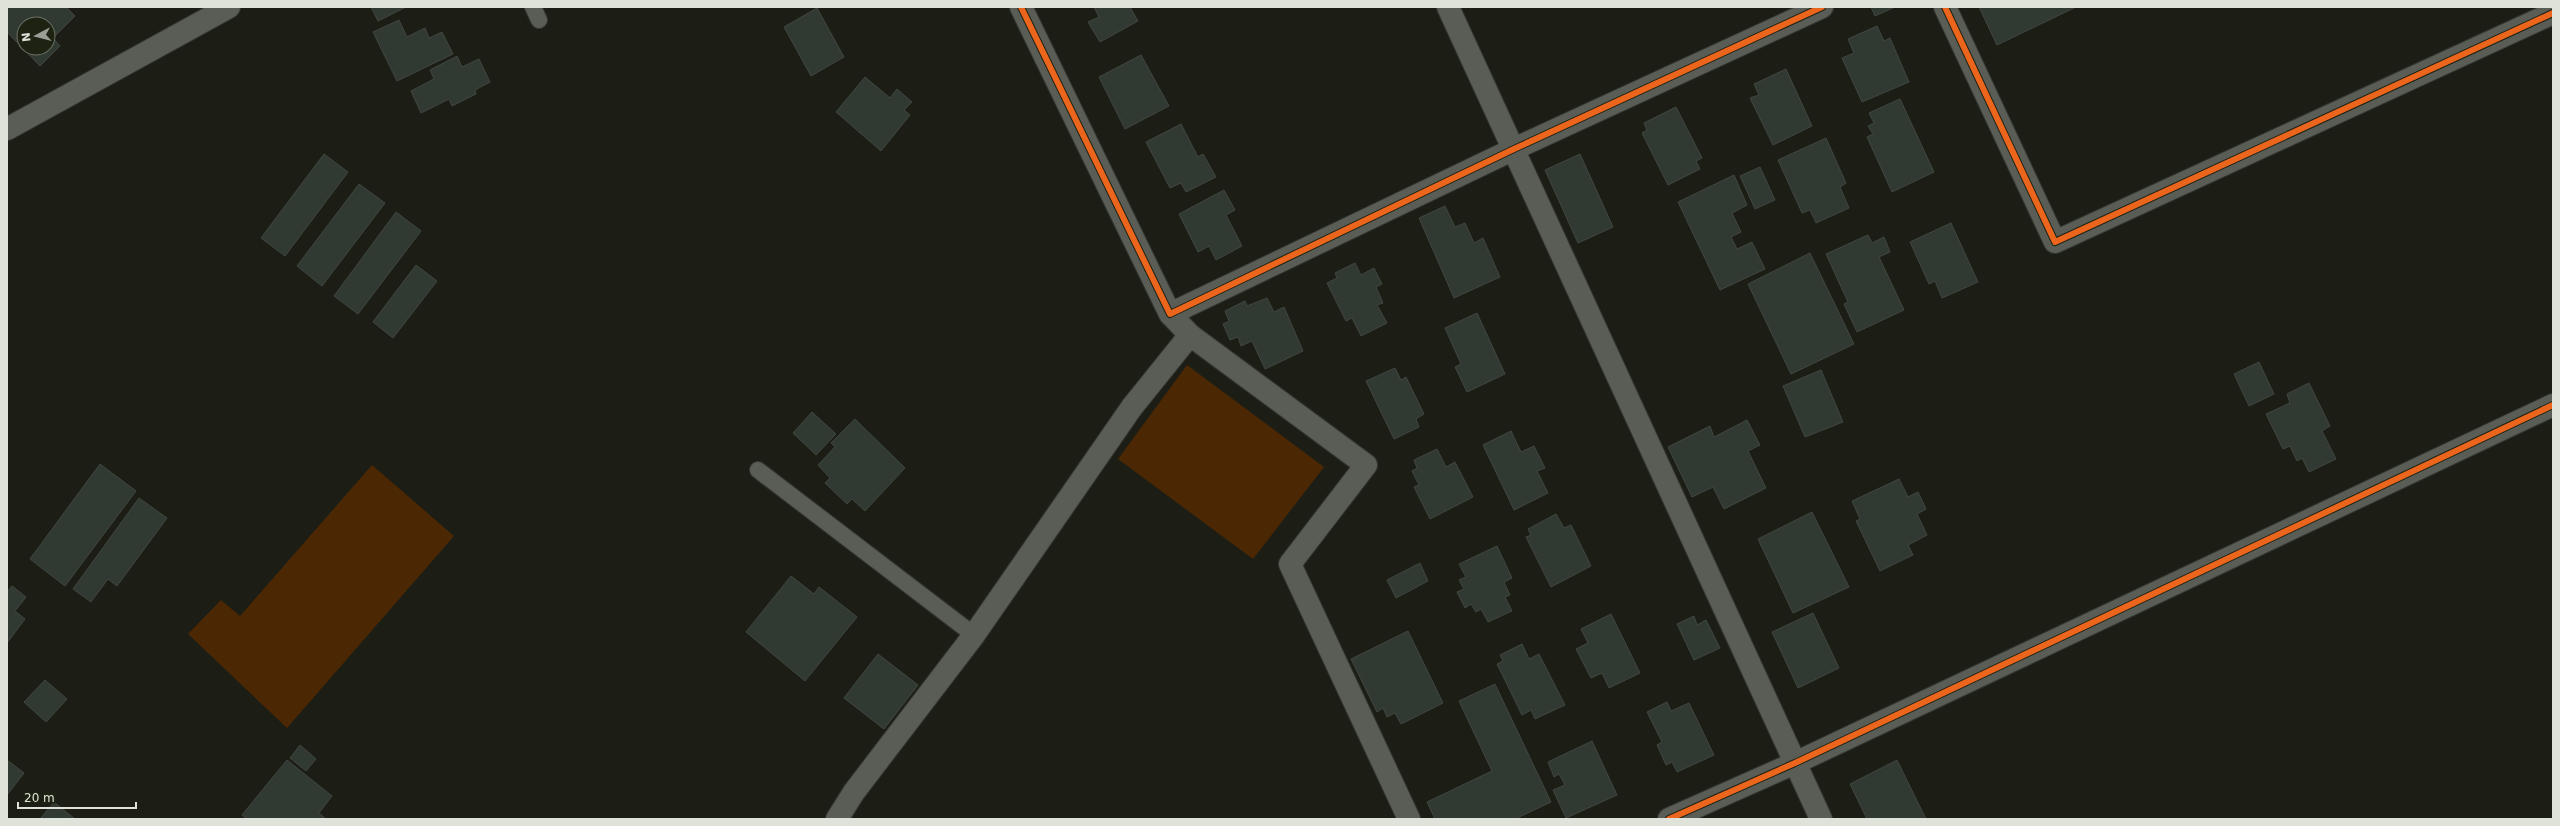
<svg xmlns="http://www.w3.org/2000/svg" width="2560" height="826" font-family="'DejaVu Sans',sans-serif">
  <rect width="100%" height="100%" fill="#1c1e16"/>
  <g fill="#4b2803">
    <path d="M 1187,365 L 1324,467 L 1253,559 L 1118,459 Z"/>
    <path d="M 372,465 L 454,536 L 287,728 L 188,634 L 221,600 L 240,616 Z"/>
  </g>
  <g fill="#313a32" stroke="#424641" fill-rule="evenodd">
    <path d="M 7,7 L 66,7 L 75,16 L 53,38 L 60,46 L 40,66 L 7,32 ZM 24,24 L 48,24 L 48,48 L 24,48 Z"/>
    <path d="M 371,7 L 406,7 L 378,21 Z"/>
    <path d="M 1094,7 L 1130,7 L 1138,21 L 1100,42 L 1088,22 L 1099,17 Z"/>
    <path d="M 1871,7 L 1895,7 L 1875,16 Z"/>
    <path d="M 1979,7 L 2076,7 L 1997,45 Z"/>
    <path d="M 817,8 L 844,57 L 811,76 L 784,27 Z"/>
    <path d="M 399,20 L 407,37 L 425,28 L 429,38 L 442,32 L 453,54 L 397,81 L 373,32 Z"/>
    <path d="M 1877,26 L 1884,41 L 1890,38 L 1909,82 L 1862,102 L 1842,58 L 1854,53 L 1848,39 Z"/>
    <path d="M 1141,55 L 1169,106 L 1125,129 L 1099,77 Z"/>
    <path d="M 457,56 L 462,67 L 479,59 L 490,82 L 475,90 L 476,94 L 452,106 L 449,99 L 421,113 L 411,91 L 434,79 L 430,70 Z"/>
    <path d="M 1786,69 L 1812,126 L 1773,145 L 1750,98 L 1759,95 L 1754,84 Z"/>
    <path d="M 865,77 L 890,98 L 897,89 L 912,102 L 904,110 L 910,115 L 881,151 L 836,112 Z"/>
    <path d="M 1900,99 L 1934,172 L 1892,192 L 1867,137 L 1873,134 L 1868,126 L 1874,123 L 1869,113 Z"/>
    <path d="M 1676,107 L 1702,158 L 1696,161 L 1700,169 L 1668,185 L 1642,133 L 1647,130 L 1644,123 Z"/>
    <path d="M 1181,124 L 1198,157 L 1203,154 L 1216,177 L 1186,192 L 1181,183 L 1170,188 L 1146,142 Z"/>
    <path d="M 1826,138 L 1846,183 L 1840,187 L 1849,208 L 1816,223 L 1810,210 L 1802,213 L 1778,160 Z"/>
    <path d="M 324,154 L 348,172 L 285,256 L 261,238 Z"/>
    <path d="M 1580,154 L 1613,227 L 1578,243 L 1545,170 Z"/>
    <path d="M 1760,167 L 1775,200 L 1755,209 L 1740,176 Z"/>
    <path d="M 1734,175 L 1747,205 L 1732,213 L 1741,232 L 1731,237 L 1737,249 L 1752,242 L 1765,269 L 1720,290 L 1678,202 Z"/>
    <path d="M 359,184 L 385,203 L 322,286 L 297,266 Z"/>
    <path d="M 1224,190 L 1235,210 L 1226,215 L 1242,246 L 1216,260 L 1209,246 L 1198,252 L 1179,214 Z"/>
    <path d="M 1445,206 L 1455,227 L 1465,223 L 1474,243 L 1483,238 L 1500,277 L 1454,298 L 1419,218 Z"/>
    <path d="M 396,212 L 421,231 L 358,314 L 334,296 Z"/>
    <path d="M 1951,223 L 1978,282 L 1942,298 L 1935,281 L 1929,284 L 1910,242 Z"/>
    <path d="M 1868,235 L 1872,243 L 1884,237 L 1890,252 L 1879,257 L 1904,310 L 1857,332 L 1844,304 L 1848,302 L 1826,254 Z"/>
    <path d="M 1810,253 L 1854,344 L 1791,374 L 1748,284 Z"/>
    <path d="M 1355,263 L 1361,275 L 1374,268 L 1382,284 L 1376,287 L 1383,303 L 1377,305 L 1387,323 L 1361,336 L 1352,318 L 1346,321 L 1327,283 L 1337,278 L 1335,273 Z"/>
    <path d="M 416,265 L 437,281 L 393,338 L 373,322 Z"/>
    <path d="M 1267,298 L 1274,312 L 1284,307 L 1303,351 L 1265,369 L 1252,341 L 1241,346 L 1238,337 L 1230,340 L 1223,324 L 1229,321 L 1225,311 L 1245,301 L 1247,306 Z"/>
    <path d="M 1477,313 L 1505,374 L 1467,392 L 1455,367 L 1461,364 L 1445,328 Z"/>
    <path d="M 2259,362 L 2274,394 L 2249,406 L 2234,374 Z"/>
    <path d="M 1395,368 L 1401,380 L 1406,377 L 1424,414 L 1416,419 L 1419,427 L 1394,439 L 1366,381 Z"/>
    <path d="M 1821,370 L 1843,422 L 1805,437 L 1783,386 Z"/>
    <path d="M 2309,383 L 2330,426 L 2322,431 L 2336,459 L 2309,472 L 2302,458 L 2297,461 L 2290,446 L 2283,449 L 2266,414 L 2290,403 L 2287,394 Z"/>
    <path d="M 812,412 L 836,434 L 816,455 L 793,433 Z"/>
    <path d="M 855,419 L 905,468 L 865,511 L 852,499 L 847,504 L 825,483 L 830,478 L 818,465 L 835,447 L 831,443 Z"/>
    <path d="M 1747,420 L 1760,445 L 1748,451 L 1766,488 L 1724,509 L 1713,487 L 1692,497 L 1668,447 L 1710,426 L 1714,437 Z"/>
    <path d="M 1511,431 L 1521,452 L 1534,446 L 1545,468 L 1537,471 L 1548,493 L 1514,510 L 1483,445 Z"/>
    <path d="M 1437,449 L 1446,467 L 1455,462 L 1473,497 L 1430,519 L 1414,487 L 1419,485 L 1412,471 L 1417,468 L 1414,460 Z"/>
    <path d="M 100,464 L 136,491 L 65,586 L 30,559 Z"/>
    <path d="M 1899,479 L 1908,497 L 1918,492 L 1926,509 L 1917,514 L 1927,535 L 1908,545 L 1913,555 L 1880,571 L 1856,521 L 1860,519 L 1852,501 Z"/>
    <path d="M 139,498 L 167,518 L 117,586 L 108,579 L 91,602 L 73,589 Z"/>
    <path d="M 1812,512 L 1849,587 L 1793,613 L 1758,539 Z"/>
    <path d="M 1556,514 L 1564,528 L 1571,525 L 1591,566 L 1551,587 L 1526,537 L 1531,535 L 1528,529 Z"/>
    <path d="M 1497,546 L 1512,578 L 1504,582 L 1510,595 L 1505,597 L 1512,611 L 1488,622 L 1481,609 L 1476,612 L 1471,604 L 1465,608 L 1457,592 L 1464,589 L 1459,580 L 1466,577 L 1459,564 Z"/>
    <path d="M 1420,563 L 1428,581 L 1396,598 L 1387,580 Z"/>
    <path d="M 791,576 L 814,594 L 819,587 L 857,617 L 805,681 L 746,632 Z"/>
    <path d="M 12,586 L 26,597 L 15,611 L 25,619 L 7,643 L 7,592 Z"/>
    <path d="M 1813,613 L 1839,668 L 1798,688 L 1772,632 Z"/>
    <path d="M 1611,614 L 1640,673 L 1609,688 L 1602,673 L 1591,678 L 1576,649 L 1588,643 L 1581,629 Z"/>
    <path d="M 1694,616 L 1697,625 L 1706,620 L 1720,648 L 1694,660 L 1677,624 Z"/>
    <path d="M 1408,631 L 1443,703 L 1401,724 L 1395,713 L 1387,717 L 1383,708 L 1377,712 L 1351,659 Z"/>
    <path d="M 1522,644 L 1529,659 L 1539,654 L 1565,705 L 1535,719 L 1531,710 L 1522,715 L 1497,664 L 1503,661 L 1500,655 Z"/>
    <path d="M 878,654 L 918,685 L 884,729 L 844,698 Z"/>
    <path d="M 45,680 L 67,699 L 46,722 L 24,702 Z"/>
    <path d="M 1495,684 L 1551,802 L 1515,819 L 1435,819 L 1427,802 L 1492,771 L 1459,701 Z"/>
    <path d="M 1667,702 L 1671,711 L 1689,703 L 1714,755 L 1677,772 L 1672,762 L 1666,765 L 1657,745 L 1662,742 L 1647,712 Z"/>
    <path d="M 1592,741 L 1617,795 L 1566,818 L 1553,790 L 1565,785 L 1559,774 L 1554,777 L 1548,762 Z"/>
    <path d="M 300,745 L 316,759 L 306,771 L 290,758 Z"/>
    <path d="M 7,760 L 24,773 L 7,795 Z"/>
    <path d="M 287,760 L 332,796 L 319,813 L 326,819 L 247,819 L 242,815 Z"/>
    <path d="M 1897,760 L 1926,819 L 1867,819 L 1850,784 Z"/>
    <path d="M 54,802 L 75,819 L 40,819 Z"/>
  </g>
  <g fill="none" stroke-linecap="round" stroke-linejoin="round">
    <defs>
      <g id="lane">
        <path d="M 533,7 L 539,20"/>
        <path d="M 758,470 L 974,635"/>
      </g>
      <g id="street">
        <path d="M 1021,7 L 1170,314 L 1514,149 L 1822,7"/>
        <path d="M 1448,7 L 1821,819"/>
        <path d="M 1945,7 L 2055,242 L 2553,13"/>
        <path d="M 1190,335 L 1366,465 L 1290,564 L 1409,819"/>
        <path d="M 837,819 L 854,792 L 974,635 L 1132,407 L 1190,335 L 1170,314"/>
        <path d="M 1669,819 L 1795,763 L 2553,405"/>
      </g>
      <path id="secondary" d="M 7,129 L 229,7"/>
    </defs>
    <use href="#lane" stroke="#353731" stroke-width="18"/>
    <use href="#street" stroke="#353731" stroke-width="24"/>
    <use href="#secondary" stroke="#353731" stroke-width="24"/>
    <use href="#lane" stroke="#5a5d56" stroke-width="16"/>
    <use href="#street" stroke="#5a5d56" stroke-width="22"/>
    <use href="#secondary" stroke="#5a5d56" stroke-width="22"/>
    <defs>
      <g id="cycleway">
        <path d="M 1021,7 L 1170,314 L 1514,149 L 1822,7"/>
        <path d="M 1945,7 L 2055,242 L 2553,13"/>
        <path d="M 1669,819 L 1795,763 L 2553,405"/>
      </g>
    </defs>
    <use href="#cycleway" stroke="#1d2213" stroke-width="8"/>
    <use href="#cycleway" stroke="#eb651d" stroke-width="6"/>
  </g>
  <rect width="2560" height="826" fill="none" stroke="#dee2d8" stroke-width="16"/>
  <g transform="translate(36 36) rotate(263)"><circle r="19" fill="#1d2213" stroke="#6a6f62"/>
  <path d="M0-3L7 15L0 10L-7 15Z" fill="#9a9d94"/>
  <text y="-6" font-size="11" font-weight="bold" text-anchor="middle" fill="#dee2d8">N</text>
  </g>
  <path d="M18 802v6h118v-6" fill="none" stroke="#dee2d8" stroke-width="2"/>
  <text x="24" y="802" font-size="12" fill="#dee2d8" stroke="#1d2213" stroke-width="3" paint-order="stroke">20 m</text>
</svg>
